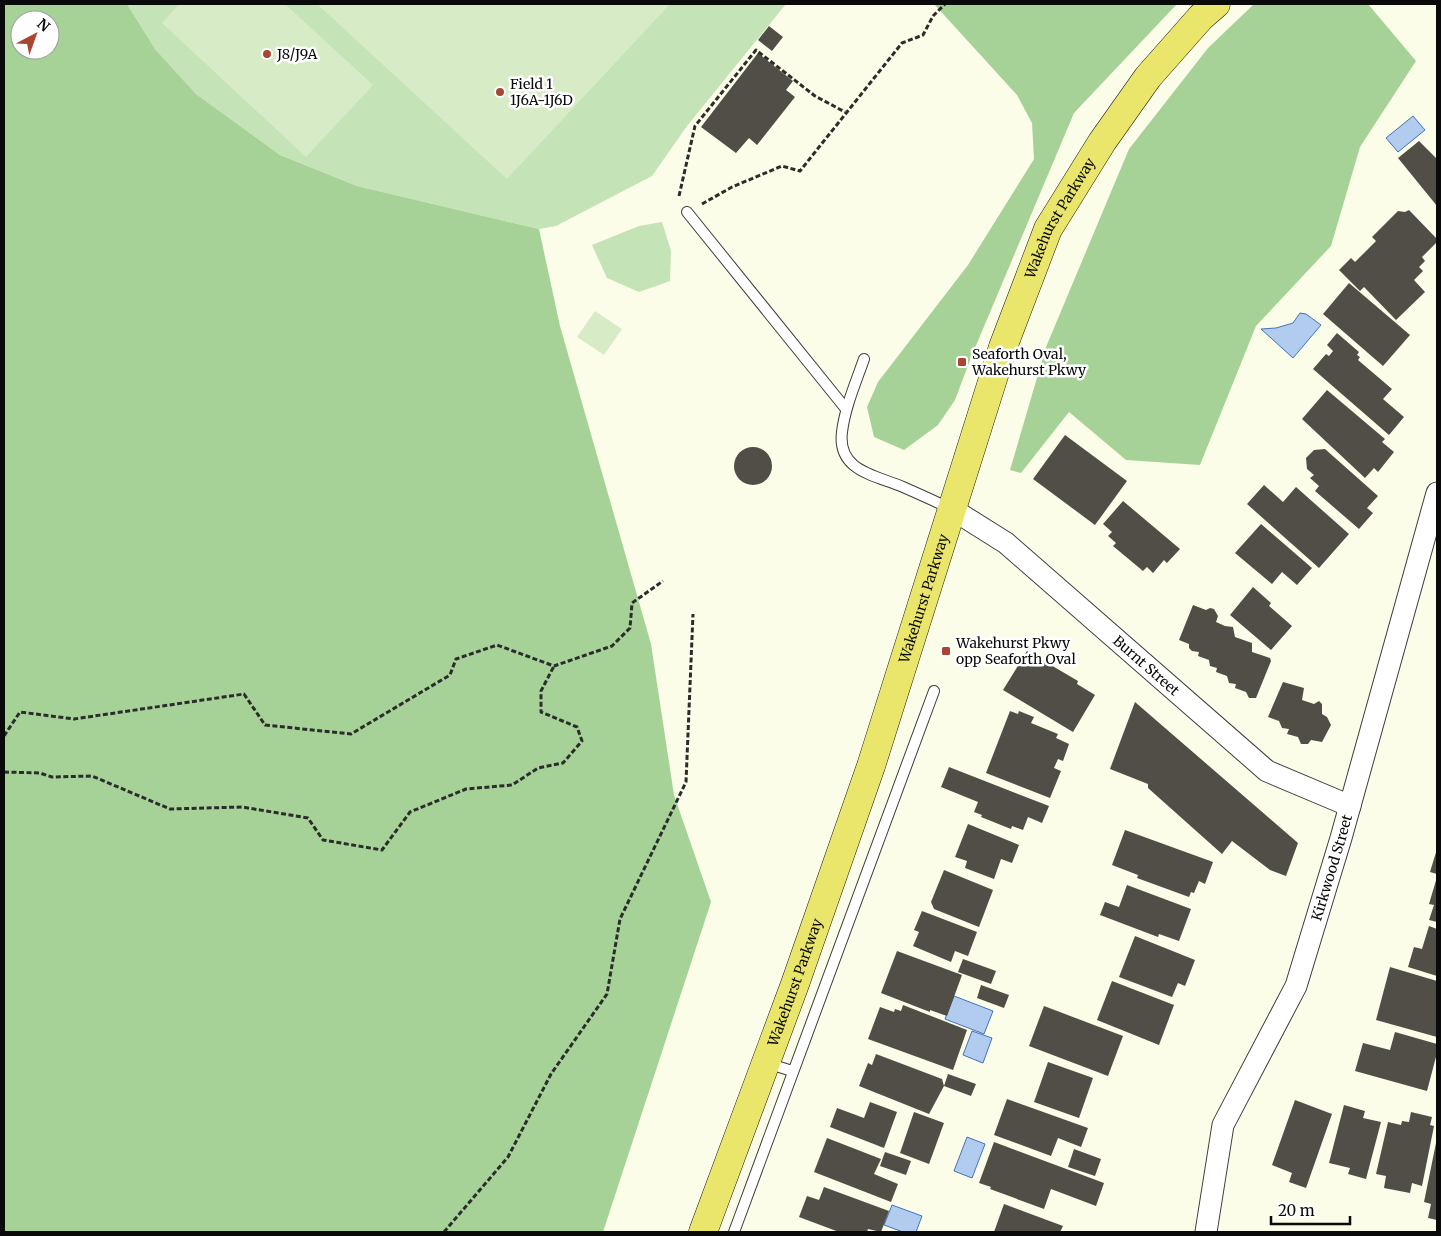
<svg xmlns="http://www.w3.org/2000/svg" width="1441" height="1236" font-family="Merriweather,serif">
  <rect width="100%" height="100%" fill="#fcfde8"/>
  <g fill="#c4e3b6">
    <path d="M 127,4 L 786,4 L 687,126 L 652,176 L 556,226 L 539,229 L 357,186 L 280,155 L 196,94 L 155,49 Z"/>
    <path d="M 662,222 L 671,251 L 670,281 L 639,292 L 607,278 L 592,245 L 639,226 Z"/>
  </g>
  <g fill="#a6d298" fill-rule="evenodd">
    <path d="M 4,4 L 127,4 L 155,49 L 196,94 L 280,155 L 357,186 L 539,229 L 560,326 L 651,644 L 674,795 L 711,902 L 603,1232 L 4,1232 ZM 20,20 L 50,20 L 50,50 L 20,50 Z"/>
    <path d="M 934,4 L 1177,4 L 1074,113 L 972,355 L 955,400 L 938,425 L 904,450 L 874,437 L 867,407 L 878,382 L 968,265 L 1034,159 L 1032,123 L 1017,95 Z"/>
    <path d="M 1254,4 L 1368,4 L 1416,61 L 1360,147 L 1331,246 L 1256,326 L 1200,465 L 1126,460 L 1069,412 L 1021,473 L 1010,470 L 1046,347 L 1129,149 L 1208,48 Z"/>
  </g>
  <g fill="#d7ebc7">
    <path d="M 179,4 L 285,4 L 373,85 L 306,157 L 162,23 Z"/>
    <path d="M 317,4 L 670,4 L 507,179 Z"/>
    <path d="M 595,311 L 622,329 L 604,355 L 577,337 Z"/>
  </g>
  <g fill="#b2ccef" stroke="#4172be">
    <path d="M 1413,116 L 1425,130 L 1398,152 L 1386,138 Z"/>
    <path d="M 1300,313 L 1306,314 L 1321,325 L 1293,358 L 1261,329 L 1276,328 L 1293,323 Z"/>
    <path d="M 954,996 L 993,1011 L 984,1034 L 945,1019 Z"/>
    <path d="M 972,1031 L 992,1038 L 983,1063 L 963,1055 Z"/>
    <path d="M 967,1137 L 985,1144 L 972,1178 L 954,1171 Z"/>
    <path d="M 892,1205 L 922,1216 L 916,1232 L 903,1232 L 884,1225 Z"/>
  </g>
  <g fill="#514d47">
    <path d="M 769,26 L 783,37 L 772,51 L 758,40 Z"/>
    <path d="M 758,53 L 793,81 L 786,90 L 795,97 L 757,145 L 749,138 L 736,153 L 701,127 Z"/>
    <path d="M 1419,141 L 1437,159 L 1437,206 L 1398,158 Z"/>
    <path d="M 1409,210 L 1437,239 L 1437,242 L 1422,257 L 1425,261 L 1419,267 L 1423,271 L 1414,280 L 1425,292 L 1396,320 L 1364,287 L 1360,291 L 1339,270 L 1351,258 L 1355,262 L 1376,241 L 1372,237 L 1398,211 L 1405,212 Z"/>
    <path d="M 1349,283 L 1410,335 L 1383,366 L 1323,314 Z"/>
    <path d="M 1337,333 L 1359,352 L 1357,355 L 1360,357 L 1358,360 L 1392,389 L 1383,399 L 1404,417 L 1389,435 L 1313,369 L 1326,354 L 1329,356 L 1333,351 L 1327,345 Z"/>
    <path d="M 1327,390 L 1385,439 L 1382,442 L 1394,452 L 1378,472 L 1374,468 L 1365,478 L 1302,419 Z"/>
    <path d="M 1065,435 L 1127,481 L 1095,525 L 1033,479 Z"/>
    <circle cx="753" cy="466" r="19"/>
    <path d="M 1325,449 L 1378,496 L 1367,508 L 1373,513 L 1359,529 L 1315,491 L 1319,486 L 1310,478 L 1314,475 L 1307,469 L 1306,458 L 1314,450 Z"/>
    <path d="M 1264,485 L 1283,502 L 1296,487 L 1349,534 L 1319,568 L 1247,504 Z"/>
    <path d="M 1123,501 L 1180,549 L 1167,563 L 1164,560 L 1153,573 L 1147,567 L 1143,571 L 1113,546 L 1116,543 L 1108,536 L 1112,532 L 1103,524 Z"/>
    <path d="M 1261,524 L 1312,568 L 1297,585 L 1282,572 L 1272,584 L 1235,553 Z"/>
    <path d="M 1253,587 L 1271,603 L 1269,606 L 1292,626 L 1271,650 L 1230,615 Z"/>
    <path d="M 1193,605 L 1206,610 L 1210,608 L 1214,609 L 1218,616 L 1216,622 L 1225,626 L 1233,627 L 1235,637 L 1252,643 L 1252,652 L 1270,658 L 1271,661 L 1256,698 L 1249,698 L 1246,692 L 1235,688 L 1236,684 L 1229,683 L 1227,676 L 1216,672 L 1217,668 L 1210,666 L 1209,660 L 1198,656 L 1199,652 L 1192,651 L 1189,648 L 1189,644 L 1179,640 Z"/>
    <path d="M 1027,651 L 1078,681 L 1077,684 L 1095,695 L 1073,732 L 1003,690 Z"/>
    <path d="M 1283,682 L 1304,688 L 1302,700 L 1314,704 L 1319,701 L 1322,704 L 1322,714 L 1327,717 L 1331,725 L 1322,742 L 1311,740 L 1308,744 L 1301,744 L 1298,737 L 1287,734 L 1289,729 L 1282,728 L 1279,721 L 1268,717 Z"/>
    <path d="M 1135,702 L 1298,843 L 1286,876 L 1270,870 L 1232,841 L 1222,854 L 1148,788 L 1148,784 L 1110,769 Z"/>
    <path d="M 1010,711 L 1018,714 L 1019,711 L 1034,717 L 1031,723 L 1058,734 L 1056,738 L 1069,744 L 1063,761 L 1058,759 L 1054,768 L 1061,771 L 1050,798 L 986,773 Z"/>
    <path d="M 949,767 L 1049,806 L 1042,823 L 1028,817 L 1023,830 L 1012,826 L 1011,829 L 981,817 L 982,815 L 974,812 L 978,802 L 941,787 Z"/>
    <path d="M 968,824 L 1019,845 L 1012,863 L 1001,859 L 994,879 L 965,868 L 967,861 L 955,857 Z"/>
    <path d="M 1125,830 L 1213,862 L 1205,884 L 1199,881 L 1194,893 L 1191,892 L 1189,897 L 1137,878 L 1138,875 L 1112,865 Z"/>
    <path d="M 1437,849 L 1437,874 L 1430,872 Z"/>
    <path d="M 944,870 L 993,890 L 979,927 L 934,909 L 931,902 Z"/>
    <path d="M 1437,877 L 1437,922 L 1429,920 L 1434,905 L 1429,904 Z"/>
    <path d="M 1127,885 L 1191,909 L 1179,941 L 1159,934 L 1158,937 L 1100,915 L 1105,902 L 1119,907 Z"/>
    <path d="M 922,911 L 977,932 L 968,956 L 955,951 L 951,962 L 913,946 L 919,932 L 914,930 Z"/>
    <path d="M 1429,926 L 1437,929 L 1437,976 L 1408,967 L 1414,947 L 1422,949 Z"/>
    <path d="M 1135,936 L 1195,960 L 1185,986 L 1178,983 L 1172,997 L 1119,977 Z"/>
    <path d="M 897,951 L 962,975 L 947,1016 L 930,1010 L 930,1012 L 881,993 Z"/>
    <path d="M 963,959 L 996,971 L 991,984 L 958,972 Z"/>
    <path d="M 1390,967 L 1437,981 L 1437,1037 L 1376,1020 Z"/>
    <path d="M 1112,981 L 1174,1005 L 1159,1045 L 1097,1020 Z"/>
    <path d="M 981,985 L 1009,995 L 1004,1008 L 977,998 Z"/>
    <path d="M 903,1005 L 967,1030 L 953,1070 L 868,1039 L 880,1007 L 894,1012 L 895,1009 L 901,1011 Z"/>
    <path d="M 1044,1006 L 1123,1036 L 1108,1076 L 1029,1046 Z"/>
    <path d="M 1395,1032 L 1437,1044 L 1437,1053 L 1427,1091 L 1355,1071 L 1363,1043 L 1390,1050 Z"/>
    <path d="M 876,1054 L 942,1079 L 944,1086 L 929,1114 L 859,1086 L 868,1063 L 872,1065 Z"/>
    <path d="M 1048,1062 L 1093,1078 L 1079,1118 L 1034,1102 Z"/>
    <path d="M 948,1074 L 976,1084 L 971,1096 L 944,1086 Z"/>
    <path d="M 1007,1099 L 1088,1128 L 1081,1147 L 1058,1138 L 1051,1156 L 994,1135 Z"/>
    <path d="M 1295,1100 L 1332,1114 L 1306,1188 L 1289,1182 L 1292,1173 L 1272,1165 Z"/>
    <path d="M 870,1102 L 897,1112 L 884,1148 L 830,1127 L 837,1108 L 864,1118 Z"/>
    <path d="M 1344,1105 L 1365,1111 L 1363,1118 L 1381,1122 L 1366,1179 L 1348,1174 L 1350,1168 L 1329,1163 Z"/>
    <path d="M 914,1112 L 944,1123 L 929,1164 L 900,1153 Z"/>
    <path d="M 1411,1112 L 1432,1117 L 1430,1125 L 1434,1126 L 1422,1186 L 1412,1183 L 1410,1193 L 1384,1188 L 1386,1176 L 1376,1174 L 1388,1122 L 1401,1125 L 1402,1121 L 1409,1122 Z"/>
    <path d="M 827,1138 L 881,1159 L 874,1174 L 898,1184 L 891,1202 L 814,1172 Z"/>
    <path d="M 994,1142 L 1104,1183 L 1096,1206 L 1051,1189 L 1044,1209 L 990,1189 L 991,1187 L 979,1183 Z"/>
    <path d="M 1436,1143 L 1437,1143 L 1437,1220 L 1428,1218 L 1431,1204 L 1424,1202 Z"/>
    <path d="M 1074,1149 L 1101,1159 L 1095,1176 L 1068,1167 Z"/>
    <path d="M 885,1152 L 911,1161 L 906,1175 L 880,1166 Z"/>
    <path d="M 824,1187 L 889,1211 L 881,1232 L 868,1229 L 867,1232 L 839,1232 L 799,1217 L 807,1196 L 819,1200 Z"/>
    <path d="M 1004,1204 L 1063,1226 L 1060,1232 L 994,1232 Z"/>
  </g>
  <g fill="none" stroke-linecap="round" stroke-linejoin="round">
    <defs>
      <g id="lane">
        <path d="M 687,212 L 846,409"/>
        <path d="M 864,359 C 856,382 845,407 842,432 C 837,471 875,475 903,487 C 919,494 935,501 951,509"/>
        <path d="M 767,1063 L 792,1071"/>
        <path d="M 734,1232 L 934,691"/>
      </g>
      <g id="street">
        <path id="s1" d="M 952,509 L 1006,543 L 1267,771 L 1350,806"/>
        <path id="s2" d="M 1206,1232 L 1223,1125 L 1296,986 L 1341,838 L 1437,493"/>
      </g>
      <g id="primary">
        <path id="s3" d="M 703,1232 L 795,984 L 871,766 L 1003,347 L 1048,229 L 1102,142 L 1148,77 L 1201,17 L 1216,4"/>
      </g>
    </defs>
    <use href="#lane" stroke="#3d3d3d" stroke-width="12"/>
    <use href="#street" stroke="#3d3d3d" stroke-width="23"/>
    <use href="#primary" stroke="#1b1b1b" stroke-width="29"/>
    <g stroke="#2c2c2c" stroke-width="3" stroke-dasharray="5 2.5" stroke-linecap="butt">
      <path d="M 679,196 L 695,126 L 756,50 L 815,96 L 845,112"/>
      <path d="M 702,204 L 732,187 L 782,166 L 800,171 L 902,43 L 923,35 L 933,16 L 945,4"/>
      <path d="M 4,736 L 20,712 L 74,719 L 244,694 L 265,725 L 351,734 L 450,675 L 456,659 L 497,645 L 554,666 L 612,646 L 630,628 L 632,603 L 663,581"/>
      <path d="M 4,772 L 40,773 L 52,777 L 92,776 L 170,809 L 242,807 L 308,818 L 323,840 L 382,850 L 410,812 L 466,789 L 512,785 L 538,768 L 563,763 L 582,741 L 577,727 L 541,712 L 541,691 L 554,666"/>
      <path d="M 444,1232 L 508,1157 L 551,1074 L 607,994 L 620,919 L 686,782 L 693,614"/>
    </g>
    <use href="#lane" stroke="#fff" stroke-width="10"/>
    <use href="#street" stroke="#fff" stroke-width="21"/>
    <use href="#primary" stroke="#eae66b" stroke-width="28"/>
  </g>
  <g fill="#aa4531" stroke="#fff" stroke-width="2">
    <circle cx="267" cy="54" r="5"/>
    <circle cx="500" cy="92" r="5"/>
    <rect x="957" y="357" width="10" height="10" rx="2.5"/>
    <rect x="941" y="646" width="10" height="10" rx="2.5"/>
  </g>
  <g text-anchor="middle" stroke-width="5" stroke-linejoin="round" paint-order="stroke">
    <g font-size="14" fill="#0a0a0a" stroke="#fff" text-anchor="start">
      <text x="277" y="59">J8/J9A</text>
      <text x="510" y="89">Field 1<tspan x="510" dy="16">1J6A-1J6D</tspan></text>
      <text x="972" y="359">Seaforth Oval,<tspan x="972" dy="16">Wakehurst Pkwy</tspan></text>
      <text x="956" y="648">Wakehurst Pkwy<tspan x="956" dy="16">opp Seaforth Oval</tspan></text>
    </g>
    <g font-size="14" fill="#0a0a0a" stroke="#fff">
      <text dy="5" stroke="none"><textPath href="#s3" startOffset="1076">Wakehurst Parkway</textPath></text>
      <text dy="5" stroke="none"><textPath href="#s3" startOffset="671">Wakehurst Parkway</textPath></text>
      <text dy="5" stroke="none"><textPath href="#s1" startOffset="250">Burnt Street</textPath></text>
      <text dy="5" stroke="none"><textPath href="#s2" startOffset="389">Kirkwood Street</textPath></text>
      <text dy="5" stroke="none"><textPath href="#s3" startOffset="266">Wakehurst Parkway</textPath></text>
    </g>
  </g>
  <rect width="1441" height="1236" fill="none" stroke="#0a0a0a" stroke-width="10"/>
  <g transform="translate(35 35) rotate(41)"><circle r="24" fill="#ffffff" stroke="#9d9d9d"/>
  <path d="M0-4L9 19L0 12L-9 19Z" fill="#aa4531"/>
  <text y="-8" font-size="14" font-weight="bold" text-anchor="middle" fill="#0a0a0a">N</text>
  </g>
  <path d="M1271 1216v8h79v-8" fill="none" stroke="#0a0a0a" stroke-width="2.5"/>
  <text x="1278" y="1216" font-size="15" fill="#0a0a0a" stroke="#ffffff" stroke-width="4" paint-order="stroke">20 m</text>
</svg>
